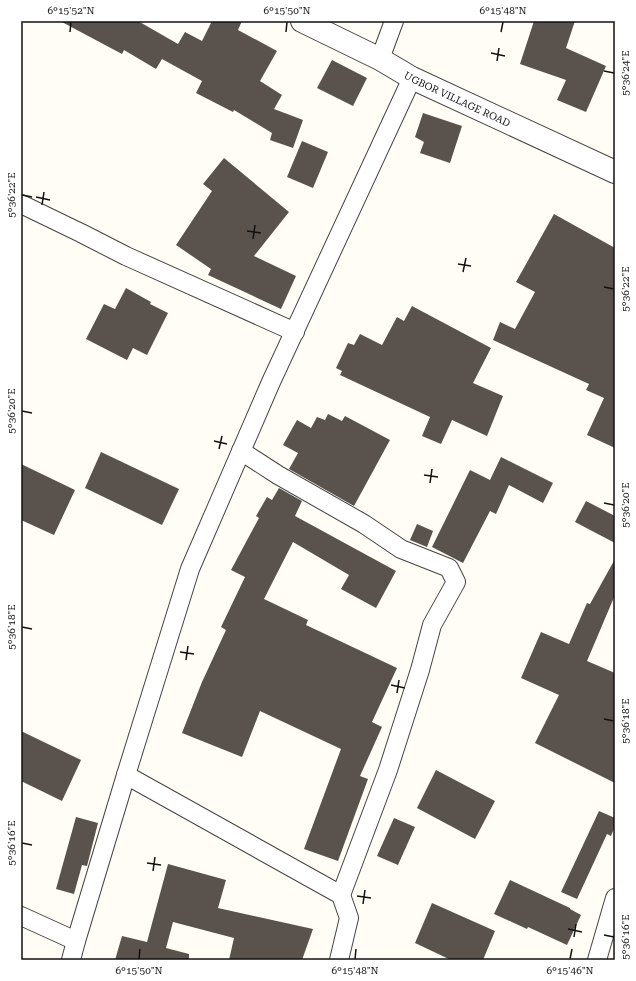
<svg xmlns="http://www.w3.org/2000/svg" width="636" height="981" font-family="'Roboto Serif',serif">
  <rect width="100%" height="100%" fill="#fffdf5"/>
  <g fill="#5a524d">
    <path d="M 60,21 L 138,21 L 178,44 L 185,32 L 202,41 L 212,21 L 242,21 L 238,30 L 277,51 L 260,81 L 282,95 L 274,109 L 303,120 L 293,148 L 270,140 L 272,133 L 234,110 L 233,112 L 196,93 L 202,81 L 162,59 L 156,69 L 124,50 L 122,54 Z"/>
    <path d="M 534,21 L 575,21 L 566,48 L 606,66 L 586,112 L 557,100 L 566,80 L 520,64 Z"/>
    <path d="M 332,60 L 367,78 L 353,106 L 317,88 Z"/>
    <path d="M 423,113 L 462,126 L 450,163 L 420,153 L 424,142 L 415,137 Z"/>
    <path d="M 302,141 L 328,152 L 313,188 L 287,177 Z"/>
    <path d="M 224,158 L 289,212 L 254,256 L 296,276 L 281,309 L 208,275 L 211,269 L 176,245 L 212,191 L 203,184 Z"/>
    <path d="M 554,214 L 615,248 L 615,448 L 587,435 L 604,398 L 586,390 L 589,384 L 493,340 L 500,322 L 515,329 L 535,292 L 516,282 Z"/>
    <path d="M 126,288 L 151,302 L 150,304 L 168,313 L 147,355 L 133,348 L 127,360 L 86,339 L 104,304 L 115,309 Z"/>
    <path d="M 412,306 L 491,348 L 473,383 L 503,396 L 487,436 L 452,420 L 441,444 L 422,436 L 430,417 L 340,375 L 342,371 L 336,368 L 348,343 L 354,345 L 360,334 L 382,345 L 397,317 L 404,321 Z"/>
    <path d="M 328,414 L 342,421 L 345,416 L 390,440 L 354,506 L 289,469 L 298,453 L 283,445 L 297,420 L 311,428 L 317,417 L 325,420 Z"/>
    <path d="M 101,452 L 179,489 L 162,525 L 85,488 Z"/>
    <path d="M 501,457 L 553,483 L 543,503 L 509,485 L 496,514 L 490,511 L 463,563 L 432,547 L 470,470 L 490,480 Z"/>
    <path d="M 21,464 L 75,490 L 54,535 L 21,520 Z"/>
    <path d="M 279,488 L 302,501 L 295,516 L 396,571 L 376,608 L 341,589 L 349,575 L 293,542 L 264,599 L 308,620 L 306,625 L 397,668 L 372,722 L 382,727 L 360,776 L 368,779 L 338,861 L 304,849 L 341,749 L 260,711 L 242,757 L 182,733 L 202,682 L 226,630 L 221,627 L 245,577 L 231,570 L 259,518 L 256,516 L 267,497 L 272,500 Z"/>
    <path d="M 586,501 L 615,516 L 615,543 L 575,522 Z"/>
    <path d="M 417,524 L 433,531 L 427,547 L 410,540 Z"/>
    <path d="M 615,559 L 615,595 L 587,661 L 615,673 L 615,783 L 535,743 L 559,695 L 521,678 L 541,632 L 569,644 L 587,603 L 590,604 Z"/>
    <path d="M 21,731 L 81,760 L 62,801 L 21,781 Z"/>
    <path d="M 436,770 L 495,801 L 475,839 L 417,808 Z"/>
    <path d="M 599,811 L 615,818 L 615,826 L 611,836 L 607,834 L 577,899 L 561,892 Z"/>
    <path d="M 76,817 L 98,823 L 87,866 L 82,865 L 74,894 L 56,889 Z"/>
    <path d="M 394,818 L 415,827 L 398,865 L 377,856 Z"/>
    <path d="M 168,864 L 226,880 L 218,908 L 313,929 L 302,960 L 229,960 L 234,938 L 173,922 L 166,948 L 189,954 L 189,960 L 115,960 L 122,936 L 147,942 Z"/>
    <path d="M 510,880 L 570,908 L 570,909 L 581,915 L 567,945 L 528,927 L 527,929 L 494,914 Z"/>
    <path d="M 432,903 L 495,931 L 483,960 L 451,960 L 415,943 Z"/>
  </g>
  <g fill="none" stroke-linecap="round" stroke-linejoin="round">
    <defs>
      <g id="minor">
        <path d="M 380,59 L 394,21"/>
        <path d="M 21,204 L 81,233 L 126,256 L 295,332"/>
        <path d="M 241,451 L 278,475 L 364,524 L 401,549 L 449,568 L 456,582 L 432,625 L 420,670 L 388,770 L 341,895"/>
        <path d="M 126,775 L 341,895 L 349,918 L 339,960"/>
        <path d="M 21,916 L 76,941"/>
        <path d="M 71,960 L 76,941 L 126,775 L 190,569 L 271,382 L 412,78"/>
        <path d="M 597,960 L 615,898"/>
      </g>
      <g id="tertiary">
        <path id="s1" d="M 302,21 L 380,59 L 412,78 L 615,172"/>
      </g>
    </defs>
    <use href="#minor" stroke="#444" stroke-width="20"/>
    <use href="#tertiary" stroke="#444" stroke-width="24"/>
    <use href="#minor" stroke="#fff" stroke-width="18"/>
    <use href="#tertiary" stroke="#fff" stroke-width="22"/>
  </g>
  <path fill="none" stroke="#111" stroke-width="1.5" d="M 70,32 L 71,22M 286,32 L 287,22M 501,32 L 503,22M 491,53 L 505,56M 497,61 L 499,48M 604,71 L 614,73M 22,195 L 32,197M 36,197 L 50,200M 42,205 L 44,192M 247,231 L 261,233M 253,239 L 255,225M 458,264 L 471,266M 463,272 L 466,258M 604,287 L 614,289M 22,411 L 32,413M 214,441 L 227,444M 219,449 L 222,436M 424,475 L 438,477M 430,483 L 432,469M 604,503 L 614,505M 22,627 L 32,629M 180,652 L 194,654M 186,660 L 188,646M 391,685 L 405,688M 397,693 L 399,680M 604,719 L 614,721M 22,843 L 32,845M 147,863 L 161,865M 153,871 L 155,857M 357,896 L 371,898M 363,904 L 365,890M 568,929 L 582,932M 604,935 L 614,937M 574,937 L 576,924M 139,959 L 140,949M 355,959 L 356,949M 570,959 L 572,949"/>
  <g text-anchor="middle" stroke-width="4" stroke-linejoin="round" paint-order="stroke">
    <g font-size="10" fill="#111" stroke="#fff">
      <text dy="4" stroke="none"><textPath href="#s1" startOffset="174">UGBOR VILLAGE ROAD</textPath></text>
    </g>
  </g>
  <rect width="636" height="981" fill="none" stroke="#ffffff" stroke-width="44"/>
  <rect x="22" y="22" width="592" height="937" fill="none" stroke="#111" stroke-width="1.5"/>
  <g font-size="10" text-anchor="middle" fill="#111">
    <text x="71" y="14">6°15'52"N</text>
    <text x="287" y="14">6°15'50"N</text>
    <text x="503" y="14">6°15'48"N</text>
    <text transform="translate(625 73) rotate(-90)" y="4">5°36'24"E</text>
    <text transform="translate(11 195) rotate(-90)" y="4">5°36'22"E</text>
    <text transform="translate(625 289) rotate(-90)" y="4">5°36'22"E</text>
    <text transform="translate(11 411) rotate(-90)" y="4">5°36'20"E</text>
    <text transform="translate(625 505) rotate(-90)" y="4">5°36'20"E</text>
    <text transform="translate(11 627) rotate(-90)" y="4">5°36'18"E</text>
    <text transform="translate(625 721) rotate(-90)" y="4">5°36'18"E</text>
    <text transform="translate(11 843) rotate(-90)" y="4">5°36'16"E</text>
    <text transform="translate(625 937) rotate(-90)" y="4">5°36'16"E</text>
    <text x="139" y="974">6°15'50"N</text>
    <text x="355" y="974">6°15'48"N</text>
    <text x="570" y="974">6°15'46"N</text>
  </g>
</svg>
